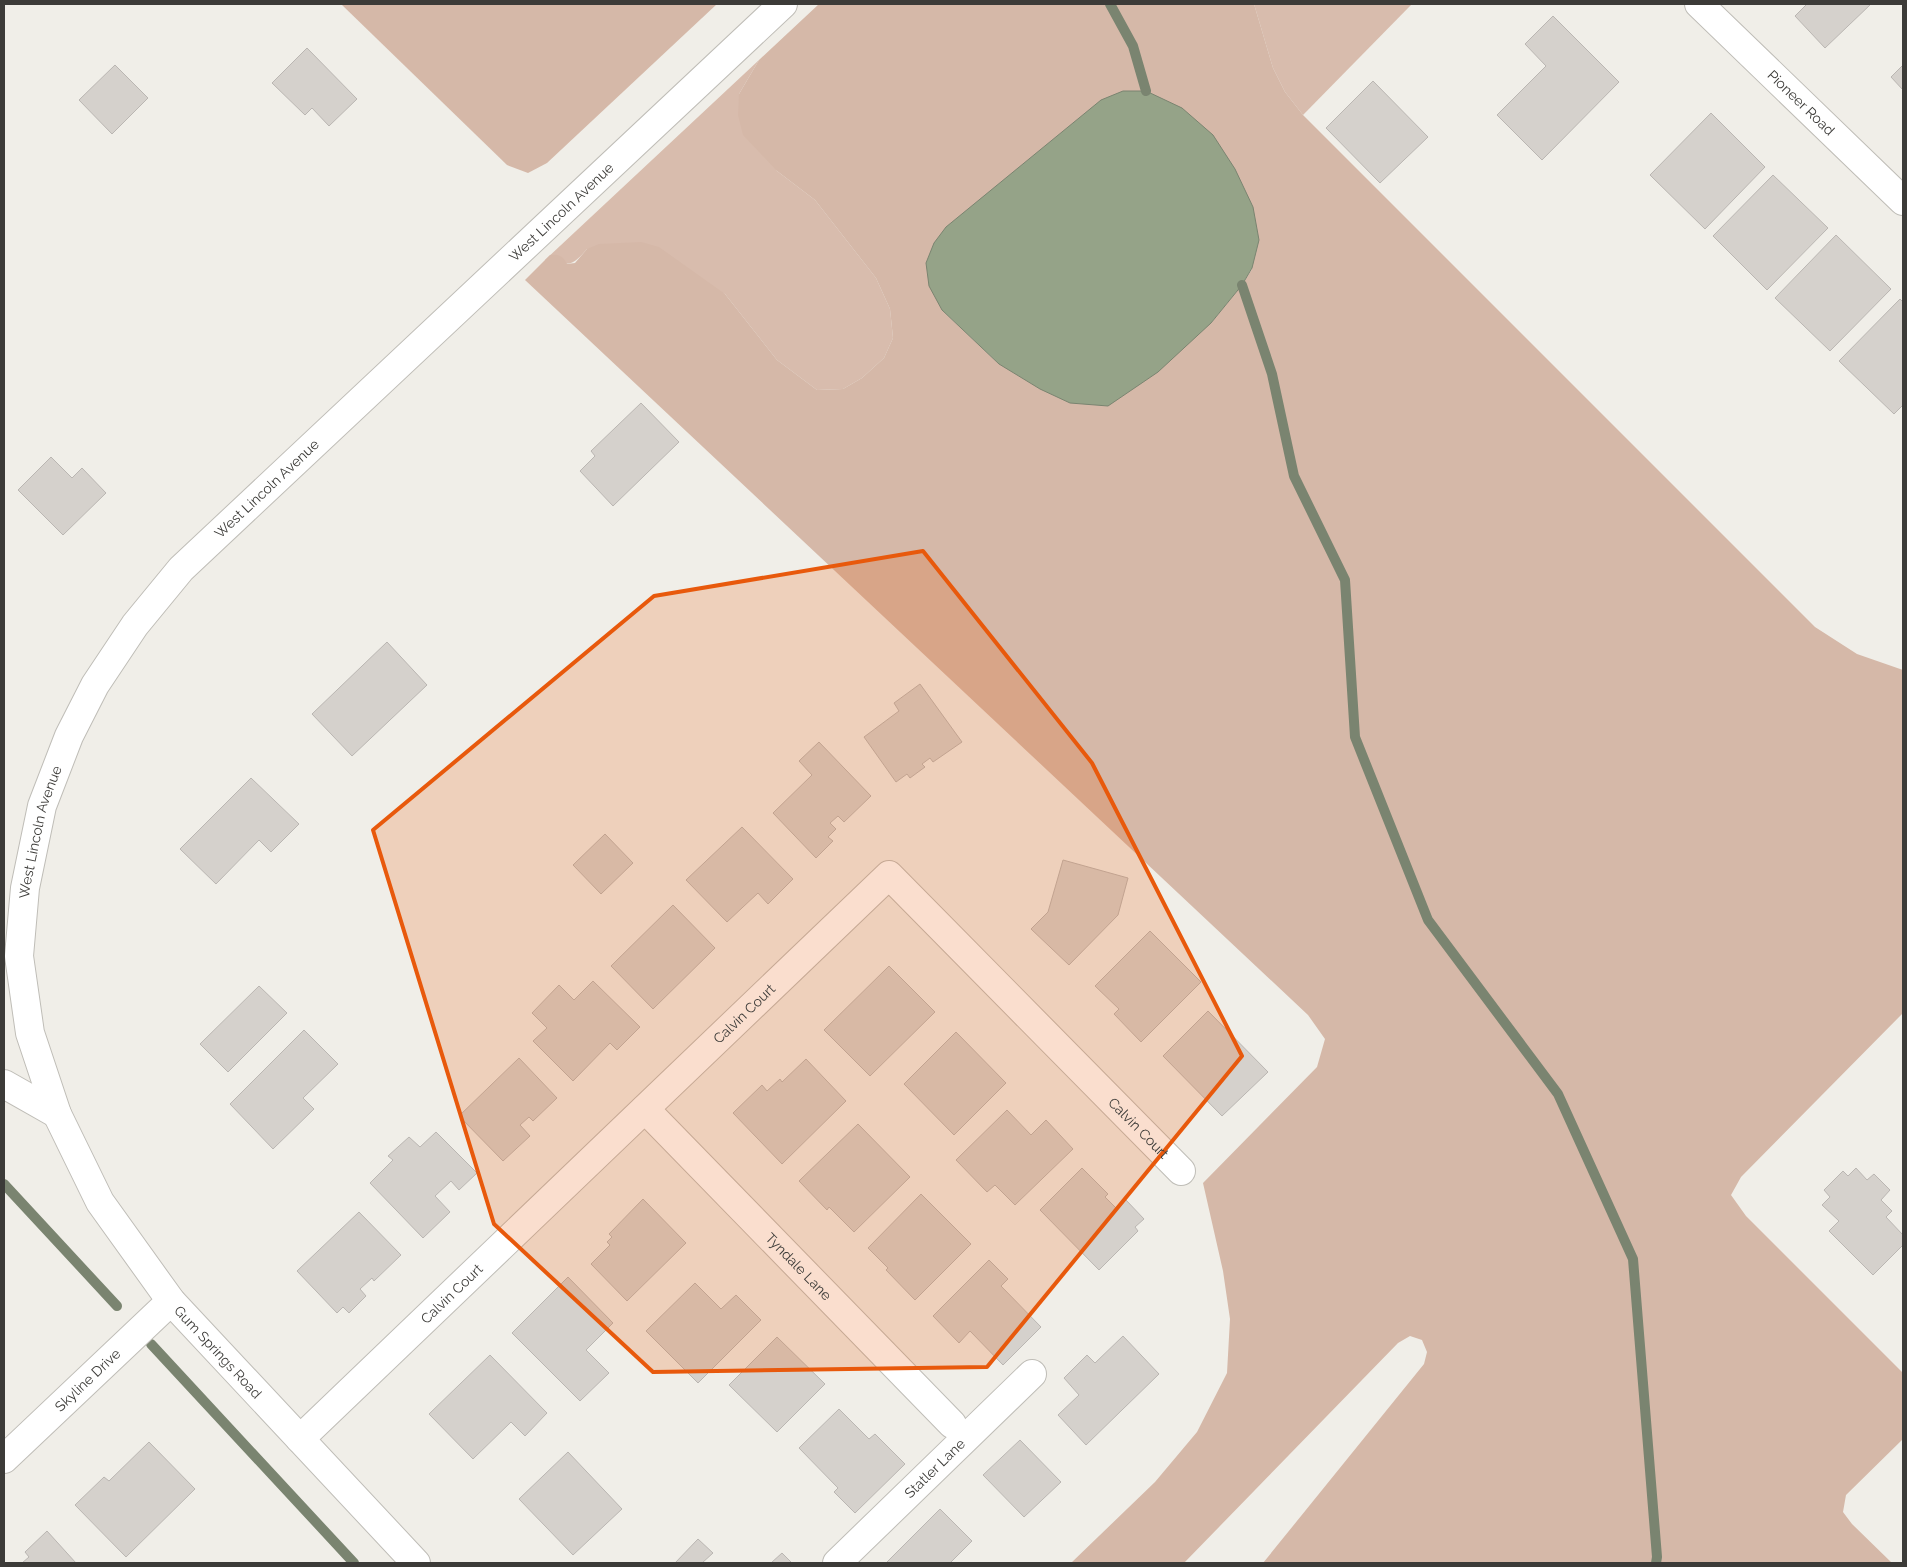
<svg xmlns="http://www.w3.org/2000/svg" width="1907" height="1567" font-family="Raleway,sans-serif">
  <rect width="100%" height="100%" fill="#f0eee8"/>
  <g fill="#d8bcad">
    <path d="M 1254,4 L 1412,4 L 1303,115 L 1285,92 L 1273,68 Z"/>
    <path d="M 759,60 L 739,94 L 777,171 L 815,200 L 876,278 L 890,309 L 893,338 L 884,358 L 862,378 L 843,389 L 817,390 L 777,360 L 725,294 L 587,249 C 570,269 569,264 545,260 Z"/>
  </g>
  <g fill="#d5b8a8" fill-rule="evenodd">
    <path d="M 341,4 L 717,4 L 547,163 L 528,173 L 507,165 Z"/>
    <path d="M 819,4 L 1254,4 L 1273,68 L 1285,92 L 1303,115 L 1815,627 L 1857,654 L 1903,670 L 1903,1013 L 1741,1177 L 1731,1195 L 1746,1216 L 1903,1373 L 1903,1439 L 1846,1495 L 1843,1512 L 1852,1524 L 1892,1563 L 1263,1563 L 1424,1364 L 1427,1352 L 1422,1340 L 1410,1336 L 1398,1343 L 1184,1563 L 1071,1563 L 1155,1482 L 1197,1432 L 1227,1373 L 1230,1319 L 1223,1271 L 1203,1183 L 1317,1067 L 1325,1039 L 1308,1015 L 525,280 L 550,255 C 559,254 563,256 567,264 L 575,263 L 587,249 L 599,244 L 641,242 L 659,247 L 725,294 L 777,360 L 817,390 L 843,389 L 862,378 L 884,358 L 893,338 L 890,309 L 876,278 L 815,200 L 777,171 L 743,135 L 738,115 L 739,94 L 759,60 ZM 1252,269 L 1242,285 L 1211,323 L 999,364 L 942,310 Z"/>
  </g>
  <path fill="#95a388" stroke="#7a8470" d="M 1123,91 L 1146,91 L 1182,108 L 1213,135 L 1235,169 L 1253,207 L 1259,240 L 1252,268 L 1242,285 L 1211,323 L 1158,372 L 1108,406 L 1070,403 L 1040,389 L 999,364 L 942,310 L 929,286 L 926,263 L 934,243 L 946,227 L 1101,100 Z"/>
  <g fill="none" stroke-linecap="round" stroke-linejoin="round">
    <g stroke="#7a8470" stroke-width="10">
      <path d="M 1110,4 L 1133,46 L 1146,91"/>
      <path d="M 1242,285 L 1272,374 L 1294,476 L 1345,580 L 1355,737 L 1428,920 L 1558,1094 L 1633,1259 L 1657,1557 L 1656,1563"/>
      <path d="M 4,1184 L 117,1306"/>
      <path d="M 151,1344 L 354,1563"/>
    </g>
  </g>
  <g fill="#d5d1cc" stroke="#bab6b2">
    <path d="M 1807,4 L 1871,4 L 1825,48 L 1795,16 Z"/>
    <path d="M 1553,16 L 1619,82 L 1542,160 L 1497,115 L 1546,66 L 1525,44 Z"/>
    <path d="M 307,48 L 357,99 L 329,126 L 312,108 L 305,115 L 272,83 Z"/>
    <path d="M 115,65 L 148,98 L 112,134 L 79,100 Z"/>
    <path d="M 1903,65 L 1903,90 L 1891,77 Z"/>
    <path d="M 1373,81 L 1428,137 L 1380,183 L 1326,128 Z"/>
    <path d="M 1711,113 L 1765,167 L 1705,229 L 1650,175 Z"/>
    <path d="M 1773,175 L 1828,228 L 1767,290 L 1713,236 Z"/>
    <path d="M 1836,235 L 1891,289 L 1830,351 L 1775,298 Z"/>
    <path d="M 1900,299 L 1903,302 L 1903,405 L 1894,414 L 1839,361 Z"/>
    <path d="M 641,403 L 679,442 L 613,506 L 580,471 L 595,456 L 591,451 Z"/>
    <path d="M 51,457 L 72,478 L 82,468 L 106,493 L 63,535 L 18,490 Z"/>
    <path d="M 387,642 L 427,685 L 352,756 L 312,714 Z"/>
    <path d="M 920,684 L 962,742 L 933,762 L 930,758 L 922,764 L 925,767 L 910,778 L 907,774 L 896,782 L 864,737 L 899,711 L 894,703 Z"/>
    <path d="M 819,742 L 871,796 L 844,822 L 838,816 L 830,823 L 836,829 L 828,837 L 833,841 L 816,858 L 773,813 L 812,775 L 799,761 Z"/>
    <path d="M 251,778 L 299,824 L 271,852 L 259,840 L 216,884 L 180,849 Z"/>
    <path d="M 742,827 L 793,879 L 768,904 L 758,893 L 727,922 L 686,880 Z"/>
    <path d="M 605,834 L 633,863 L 601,894 L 573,865 Z"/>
    <path d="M 1063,860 L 1128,878 L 1118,915 L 1069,965 L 1031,929 L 1048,912 Z"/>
    <path d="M 673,905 L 715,948 L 653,1009 L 611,966 Z"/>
    <path d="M 1150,931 L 1201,982 L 1141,1042 L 1114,1014 L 1119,1009 L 1095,986 Z"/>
    <path d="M 889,966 L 935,1012 L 870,1076 L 824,1030 Z"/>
    <path d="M 593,981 L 640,1027 L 617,1050 L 610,1043 L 573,1081 L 533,1041 L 547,1028 L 532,1013 L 559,985 L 574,1000 Z"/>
    <path d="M 259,986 L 287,1013 L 228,1072 L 200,1044 Z"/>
    <path d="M 1208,1011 L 1268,1072 L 1222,1116 L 1163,1056 Z"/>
    <path d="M 304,1030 L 338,1064 L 303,1098 L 314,1109 L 273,1149 L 230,1104 Z"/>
    <path d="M 956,1032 L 1006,1083 L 954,1135 L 904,1084 Z"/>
    <path d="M 519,1058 L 557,1098 L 533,1121 L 529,1117 L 520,1125 L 530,1136 L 503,1161 L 459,1116 Z"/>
    <path d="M 806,1059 L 846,1101 L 782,1164 L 733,1113 L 762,1085 L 767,1091 L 780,1079 L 782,1082 Z"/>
    <path d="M 1007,1110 L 1031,1135 L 1046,1120 L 1073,1149 L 1015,1205 L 995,1185 L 987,1192 L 956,1160 Z"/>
    <path d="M 858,1124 L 910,1177 L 854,1232 L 829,1207 L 827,1210 L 799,1181 Z"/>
    <path d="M 436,1132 L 477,1173 L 459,1190 L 451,1181 L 435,1196 L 450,1212 L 423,1238 L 370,1183 L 393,1160 L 388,1156 L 409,1137 L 420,1147 Z"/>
    <path d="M 1082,1168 L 1108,1194 L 1105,1197 L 1117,1209 L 1126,1200 L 1144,1219 L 1135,1227 L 1138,1231 L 1099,1270 L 1040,1210 Z"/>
    <path d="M 1856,1168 L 1867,1180 L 1874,1174 L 1890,1190 L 1881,1200 L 1892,1211 L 1886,1217 L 1903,1235 L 1903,1245 L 1873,1275 L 1829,1231 L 1839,1221 L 1822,1205 L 1830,1197 L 1824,1190 L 1843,1171 L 1848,1176 Z"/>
    <path d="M 921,1194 L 971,1244 L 915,1300 L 886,1270 L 888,1268 L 868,1248 Z"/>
    <path d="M 643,1199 L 686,1243 L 627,1301 L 591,1264 L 610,1245 L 607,1242 L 612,1237 L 609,1234 Z"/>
    <path d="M 359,1212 L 401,1255 L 374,1281 L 372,1278 L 360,1289 L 366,1296 L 349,1313 L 343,1307 L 337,1313 L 297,1271 Z"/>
    <path d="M 989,1260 L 1008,1279 L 1001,1286 L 1041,1327 L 1003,1365 L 970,1331 L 959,1343 L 933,1316 Z"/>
    <path d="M 568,1277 L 613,1323 L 586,1350 L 609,1373 L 580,1401 L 512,1333 Z"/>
    <path d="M 695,1283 L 721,1309 L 736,1295 L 761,1320 L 698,1383 L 646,1331 Z"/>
    <path d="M 1123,1336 L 1159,1374 L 1086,1445 L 1058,1415 L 1079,1395 L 1064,1378 L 1087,1355 L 1095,1363 Z"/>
    <path d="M 777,1337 L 825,1384 L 777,1432 L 729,1385 Z"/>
    <path d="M 490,1355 L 547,1413 L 525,1436 L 511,1422 L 473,1459 L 429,1414 Z"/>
    <path d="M 839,1409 L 869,1439 L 875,1434 L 905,1464 L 855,1513 L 834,1492 L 838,1488 L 799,1448 Z"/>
    <path d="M 1020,1440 L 1061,1482 L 1024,1517 L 983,1475 Z"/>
    <path d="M 149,1442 L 195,1489 L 126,1557 L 75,1505 L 104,1477 L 109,1481 Z"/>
    <path d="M 568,1452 L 622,1509 L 573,1555 L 519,1499 Z"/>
    <path d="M 940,1509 L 972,1541 L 950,1563 L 886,1563 Z"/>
    <path d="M 47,1531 L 76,1563 L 22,1563 L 29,1557 L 25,1552 Z"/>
    <path d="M 698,1539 L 713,1553 L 702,1563 L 675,1563 Z"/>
    <path d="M 782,1553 L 792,1563 L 771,1563 Z"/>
  </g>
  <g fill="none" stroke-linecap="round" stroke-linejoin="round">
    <defs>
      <g id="minor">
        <path id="s1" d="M 1699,4 L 1903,201"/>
        <path d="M 4,1084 L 57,1114"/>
        <path id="s2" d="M 645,1109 L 952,1424"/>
        <path id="s3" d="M 300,1439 L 889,875 L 1181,1171"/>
        <path id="s4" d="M 4,1459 L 171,1301"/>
        <path id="s5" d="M 837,1563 L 1032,1374"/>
      </g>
      <g id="major">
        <path id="s6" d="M 416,1563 L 171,1301 L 100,1202 L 57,1114 L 30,1033 L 19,956 L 25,888 L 42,806 L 69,736 L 95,685 L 135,625 L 181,569 L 783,4"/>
      </g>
    </defs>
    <use href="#minor" stroke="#bfbdb7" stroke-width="30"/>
    <use href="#major" stroke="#bfbdb7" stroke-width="30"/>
    <use href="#minor" stroke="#fff" stroke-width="28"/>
    <use href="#major" stroke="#fff" stroke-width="28"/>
  </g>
  <path fill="#e8590c" fill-opacity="0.2" stroke="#e8590c" stroke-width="4" stroke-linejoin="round" d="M 923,551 L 1092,763 L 1242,1056 L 987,1367 L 653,1372 L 494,1224 L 373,830 L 654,596 Z"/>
  <g text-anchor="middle" stroke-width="5" stroke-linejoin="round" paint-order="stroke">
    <g font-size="14" fill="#3c3b38" stroke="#fff">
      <text dy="5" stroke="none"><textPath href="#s1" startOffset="142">Pioneer Road</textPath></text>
      <text dy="5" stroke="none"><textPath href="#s6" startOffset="1692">West Lincoln Avenue</textPath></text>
      <text dy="5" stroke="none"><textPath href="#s6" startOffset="1288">West Lincoln Avenue</textPath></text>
      <text dy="5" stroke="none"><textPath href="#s6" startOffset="868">West Lincoln Avenue</textPath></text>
      <text dy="5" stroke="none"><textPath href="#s3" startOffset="615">Calvin Court</textPath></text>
      <text dy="5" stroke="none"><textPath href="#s3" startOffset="1171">Calvin Court</textPath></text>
      <text dy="5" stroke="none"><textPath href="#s2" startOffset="220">Tyndale Lane</textPath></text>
      <text dy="5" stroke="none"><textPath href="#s3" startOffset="210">Calvin Court</textPath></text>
      <text transform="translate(218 1352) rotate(47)" y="5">Gum Springs Road</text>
      <text dy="5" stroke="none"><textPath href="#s4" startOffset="115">Skyline Drive</textPath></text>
      <text dy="5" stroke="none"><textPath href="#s5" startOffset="136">Statler Lane</textPath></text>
    </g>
  </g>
  <rect width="1907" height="1567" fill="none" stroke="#3c3b38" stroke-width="10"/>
</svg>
